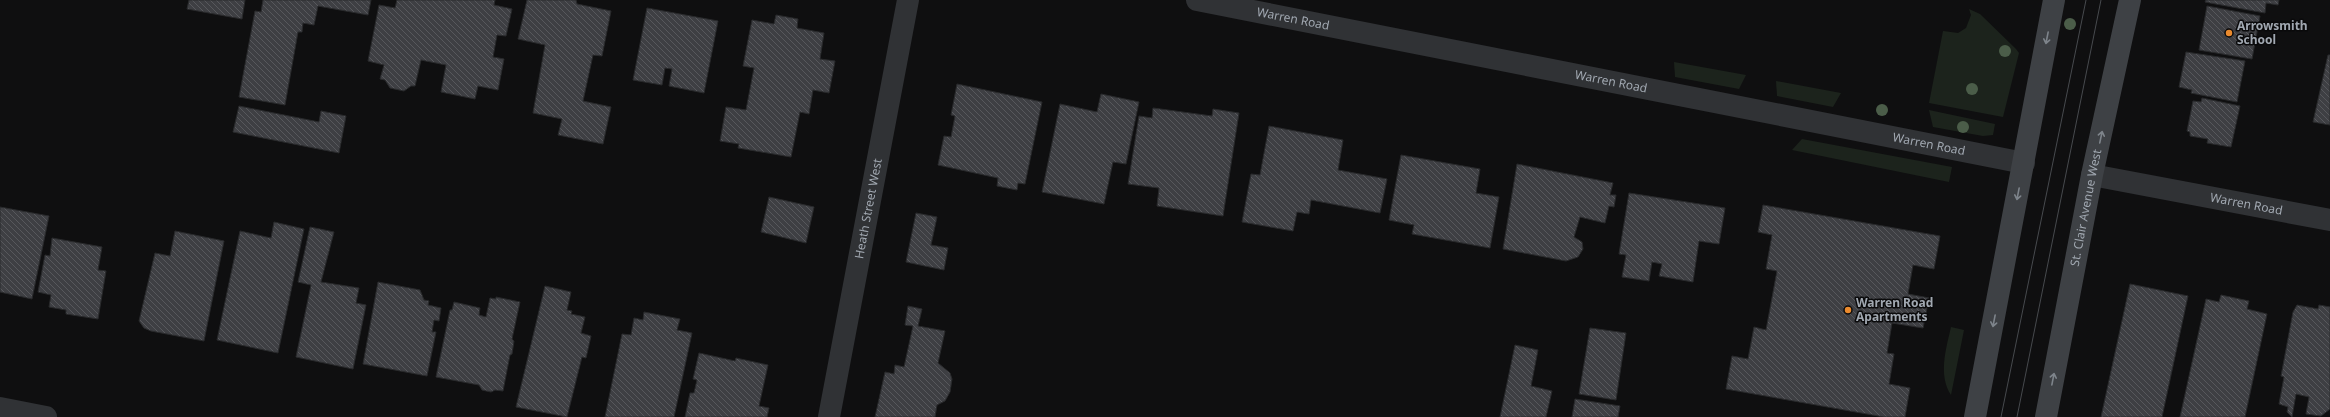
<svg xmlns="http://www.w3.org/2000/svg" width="2330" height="417" font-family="'Noto Sans',sans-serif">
  <defs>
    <pattern id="building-back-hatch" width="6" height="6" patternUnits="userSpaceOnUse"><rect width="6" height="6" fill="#3e3f43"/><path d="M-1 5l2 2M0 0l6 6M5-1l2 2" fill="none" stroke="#57585c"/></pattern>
  </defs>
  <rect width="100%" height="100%" fill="#0f0f10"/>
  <g fill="#1c231c">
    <path d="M 1969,9 L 1980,14 L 2016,49 L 2019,53 L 2003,117 L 1929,103 L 1943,31 L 1958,33 L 1966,28 L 1971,15 Z"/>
    <path d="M 1674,62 L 1746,75 L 1739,89 L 1675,77 Z"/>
    <path d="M 1776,81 L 1841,93 L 1833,107 L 1777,96 Z"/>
    <path d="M 1929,110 L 1995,124 L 1993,135 L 1983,136 L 1933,127 Z"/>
    <path d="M 1802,139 L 1952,167 L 1949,182 L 1792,150 Z"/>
    <path d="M 1951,327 L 1964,330 L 1951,395 C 1938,375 1946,349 1951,327 Z"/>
  </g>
  <g fill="url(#building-back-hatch)" stroke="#292a2c">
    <path d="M 189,0 L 245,0 L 242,19 L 187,9 Z"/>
    <path d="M 263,0 L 371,0 L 368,15 L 318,6 L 314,25 L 303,23 L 302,32 L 298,32 L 285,105 L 239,97 L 255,11 L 261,12 Z"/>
    <path d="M 397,0 L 495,0 L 494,5 L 512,9 L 506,36 L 497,35 L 493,57 L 504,59 L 498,90 L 478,86 L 475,99 L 441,92 L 446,65 L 421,60 L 415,86 L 411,86 L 404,91 L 390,88 L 385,80 L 380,79 L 384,65 L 368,61 L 379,5 L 395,8 Z"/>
    <path d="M 527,0 L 576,0 L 577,4 L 611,11 L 602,56 L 593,55 L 583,101 L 611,107 L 603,144 L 558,135 L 562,119 L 533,113 L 545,45 L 518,39 Z"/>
    <path d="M 2206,0 L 2279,0 L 2278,5 L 2266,3 L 2265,13 L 2205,2 Z"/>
    <path d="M 2207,6 L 2260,16 L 2252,59 L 2199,50 Z"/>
    <path d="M 647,8 L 718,21 L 704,93 L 669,86 L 672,69 L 665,68 L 662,85 L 633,80 Z"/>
    <path d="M 776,15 L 798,19 L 797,28 L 824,33 L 820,59 L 835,61 L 829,93 L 813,90 L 809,114 L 800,112 L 791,157 L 738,148 L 739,144 L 720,141 L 726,107 L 746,110 L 754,68 L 743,66 L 752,20 L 774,24 Z"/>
    <path d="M 2186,52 L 2245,61 L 2237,102 L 2191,93 L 2192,90 L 2179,87 Z"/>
    <path d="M 2328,55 L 2330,55 L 2330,125 L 2313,122 Z"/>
    <path d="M 957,84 L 1042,102 L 1025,184 L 1018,183 L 1017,190 L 997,186 L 998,178 L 938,165 L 944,136 L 951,137 L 955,116 L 951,115 Z"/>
    <path d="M 1101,94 L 1139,102 L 1126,164 L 1113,162 L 1104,204 L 1042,192 L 1060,104 L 1097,112 Z"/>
    <path d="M 2202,98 L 2240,106 L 2231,147 L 2207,143 L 2208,139 L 2190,136 L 2190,132 L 2187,131 L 2193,101 L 2201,102 Z"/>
    <path d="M 239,106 L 319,122 L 321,111 L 346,116 L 339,153 L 233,132 Z"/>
    <path d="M 1153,108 L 1212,116 L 1213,109 L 1239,113 L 1223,216 L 1157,206 L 1159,188 L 1128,184 L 1139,116 L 1152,118 Z"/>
    <path d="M 1269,126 L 1343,140 L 1338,170 L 1387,179 L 1380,213 L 1311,200 L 1309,214 L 1297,212 L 1293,231 L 1242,222 L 1251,174 L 1260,175 Z"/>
    <path d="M 1401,155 L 1480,169 L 1476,193 L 1499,197 L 1490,248 L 1412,234 L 1414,225 L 1389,220 Z"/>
    <path d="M 1517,164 L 1613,183 L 1610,195 L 1616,195 L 1614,207 L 1609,206 L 1605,223 L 1580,217 L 1574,237 L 1582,242 L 1583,249 L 1578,257 L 1566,261 L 1503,249 Z"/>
    <path d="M 1629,193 L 1725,208 L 1719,244 L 1699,241 L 1693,282 L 1659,276 L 1662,264 L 1652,262 L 1649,281 L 1622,277 L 1626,255 L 1619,254 Z"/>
    <path d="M 769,197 L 814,207 L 806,243 L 761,232 Z"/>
    <path d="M 1763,205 L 1940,236 L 1934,269 L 1913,265 L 1908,294 L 1929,298 L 1923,328 L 1892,323 L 1887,353 L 1894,354 L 1889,384 L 1910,388 L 1905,417 L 1884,417 L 1726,389 L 1732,356 L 1748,359 L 1754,327 L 1766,330 L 1777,271 L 1766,269 L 1772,235 L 1758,232 Z"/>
    <path d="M 0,207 L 49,216 L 32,299 L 0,292 Z"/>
    <path d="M 916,213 L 937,217 L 931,245 L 948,248 L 944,270 L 906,262 Z"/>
    <path d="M 274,222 L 304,229 L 278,353 L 217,340 L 240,231 L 271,238 Z"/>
    <path d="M 310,227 L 334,232 L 321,282 L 359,288 L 356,303 L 366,305 L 353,369 L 296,357 L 311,285 L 298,282 Z"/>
    <path d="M 175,231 L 224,241 L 204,341 L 151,331 L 144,328 L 139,321 L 155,253 L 170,256 Z"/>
    <path d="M 52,238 L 102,247 L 98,270 L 106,271 L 98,319 L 66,314 L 66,310 L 49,307 L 51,295 L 38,292 L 45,255 L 50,256 Z"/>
    <path d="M 378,282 L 420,290 L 424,300 L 429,301 L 428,305 L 441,308 L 439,321 L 434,320 L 432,332 L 436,332 L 427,376 L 363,364 Z"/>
    <path d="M 2130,284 L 2188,296 L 2162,417 L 2101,417 Z"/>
    <path d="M 545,286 L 571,292 L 567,310 L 572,311 L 571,314 L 585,317 L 581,333 L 591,336 L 586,358 L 582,357 L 567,417 L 516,407 Z"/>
    <path d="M 2221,295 L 2249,301 L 2247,309 L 2267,314 L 2245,417 L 2180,417 L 2206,299 L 2219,302 Z"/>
    <path d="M 496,297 L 520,302 L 512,339 L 514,341 L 512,354 L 510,355 L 503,391 L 495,390 L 491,392 L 482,390 L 479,385 L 436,377 L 450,310 L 452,310 L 454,302 L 480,308 L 479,315 L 486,317 L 490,298 L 496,299 Z"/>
    <path d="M 2297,305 L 2318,309 L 2319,305 L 2330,307 L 2330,409 L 2321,416 L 2306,414 L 2309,397 L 2296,394 L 2292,417 L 2287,412 L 2288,407 L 2279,404 L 2284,377 L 2281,376 L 2293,312 Z"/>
    <path d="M 908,306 L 922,309 L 918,326 L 945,331 L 938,363 L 950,373 L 952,379 L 950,392 L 945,401 L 937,405 L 935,417 L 875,417 L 885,372 L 894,374 L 895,365 L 904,367 L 913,326 L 905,325 Z"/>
    <path d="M 644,312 L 680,319 L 677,330 L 692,333 L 674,417 L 605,417 L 622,334 L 631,335 L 634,318 L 643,320 Z"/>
    <path d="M 1590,328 L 1626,333 L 1616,400 L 1579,394 Z"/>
    <path d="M 1515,345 L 1538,350 L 1531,386 L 1552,391 L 1546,417 L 1500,417 Z"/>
    <path d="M 699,353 L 735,361 L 736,358 L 768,365 L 759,406 L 769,408 L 767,417 L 685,417 L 690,393 L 694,393 L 697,380 L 693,379 Z"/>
    <path d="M 1575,399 L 1620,406 L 1618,417 L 1572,417 Z"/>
  </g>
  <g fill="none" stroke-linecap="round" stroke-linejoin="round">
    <g stroke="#303235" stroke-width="22">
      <path id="s1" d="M 1197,0 L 2024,163"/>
      <path id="s2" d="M 2092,175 L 2330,220"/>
      <path d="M 0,408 L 46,417"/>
      <path id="s3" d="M 829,417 L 908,0"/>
    </g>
    <g stroke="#3e4145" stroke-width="22">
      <path d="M 1975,417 L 2054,0"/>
      <path id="s4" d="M 2046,417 L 2092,175 L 2130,0"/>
    </g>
    <g stroke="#474a4e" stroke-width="1">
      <path d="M 2001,417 L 2086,0"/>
      <path d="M 2017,417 L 2101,0"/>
    </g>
  </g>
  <g fill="#4b5d49">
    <circle cx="2070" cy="24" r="6"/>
    <circle cx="2005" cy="51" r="6"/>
    <circle cx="1972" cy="89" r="6"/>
    <circle cx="1882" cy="110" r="6"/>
    <circle cx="1963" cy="127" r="6"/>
  </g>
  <defs><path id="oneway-shaft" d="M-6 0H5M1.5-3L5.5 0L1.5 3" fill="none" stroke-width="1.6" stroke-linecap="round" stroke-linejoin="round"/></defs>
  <g stroke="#7e848b">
    <use href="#oneway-shaft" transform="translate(2047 38) rotate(101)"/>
    <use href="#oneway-shaft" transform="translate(2101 137) rotate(-78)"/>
    <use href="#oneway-shaft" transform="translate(2018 194) rotate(101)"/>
    <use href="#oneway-shaft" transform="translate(1994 321) rotate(101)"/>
    <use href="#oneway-shaft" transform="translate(2053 379) rotate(-79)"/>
  </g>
  <g fill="#ea8a2d" stroke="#0a0a0b" stroke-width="1.5">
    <circle cx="2229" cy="33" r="4"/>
    <circle cx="1848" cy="310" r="4"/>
  </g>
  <g text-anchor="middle" stroke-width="3" stroke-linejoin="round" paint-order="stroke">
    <g font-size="12" fill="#a1a8b1" stroke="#0a0a0b">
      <text dy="4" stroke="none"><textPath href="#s1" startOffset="98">Warren Road</textPath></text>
      <text dy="4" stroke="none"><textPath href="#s1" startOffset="422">Warren Road</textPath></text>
      <text dy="4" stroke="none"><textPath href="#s1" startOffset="746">Warren Road</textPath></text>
      <text dy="4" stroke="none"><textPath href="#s2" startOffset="157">Warren Road</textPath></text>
      <text dy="4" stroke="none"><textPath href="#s3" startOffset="212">Heath Street West</textPath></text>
      <text dy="4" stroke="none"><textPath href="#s4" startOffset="213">St. Clair Avenue West</textPath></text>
    </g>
    <g font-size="12" font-weight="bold" fill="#a1a8b1" stroke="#0a0a0b" text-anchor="start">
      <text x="2237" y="30">Arrowsmith<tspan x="2237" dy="14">School</tspan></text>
      <text x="1856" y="307">Warren Road<tspan x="1856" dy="14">Apartments</tspan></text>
    </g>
  </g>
</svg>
